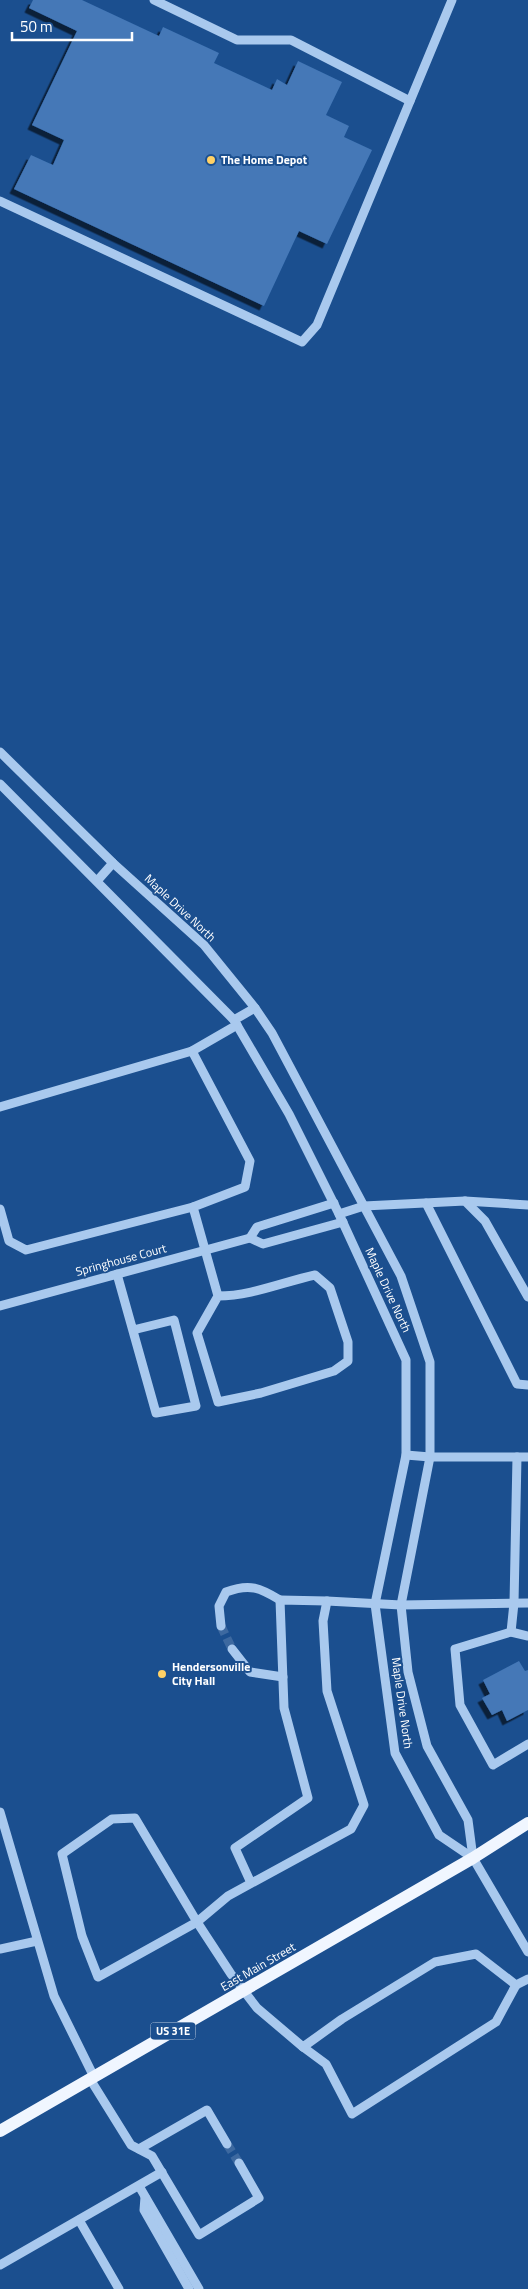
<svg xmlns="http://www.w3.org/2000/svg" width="528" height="2289" font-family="'Titillium Web',sans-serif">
  <defs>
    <filter id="shadow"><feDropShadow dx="-4.5" dy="4.5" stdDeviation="0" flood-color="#0009"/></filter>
  </defs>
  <rect width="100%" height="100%" fill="#1b4f8f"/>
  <g fill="#4478b7" filter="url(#shadow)">
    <path d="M 33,0 L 82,0 L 159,36 L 163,27 L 219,53 L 214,63 L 272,90 L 277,79 L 287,85 L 298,61 L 342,82 L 326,115 L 349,126 L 344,137 L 372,150 L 327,244 L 299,231 L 264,306 L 14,189 L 31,155 L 53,165 L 64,140 L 32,125 L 77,31 L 29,8 Z"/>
    <path d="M 519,1661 L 525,1671 L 528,1670 L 528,1710 L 507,1721 L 502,1710 L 492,1715 L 482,1698 L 490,1694 L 483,1680 Z"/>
  </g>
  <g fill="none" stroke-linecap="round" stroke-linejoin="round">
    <g stroke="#3d69a0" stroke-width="9" stroke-dasharray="9 4.5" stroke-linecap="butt">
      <path d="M 221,1626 L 232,1649"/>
      <path d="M 227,2144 L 239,2163"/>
    </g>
    <g stroke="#a9c9ee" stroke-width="9">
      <path d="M 154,0 L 237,40 L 291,40 L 410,101"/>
      <path d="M 0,201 L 302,342 L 317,325 L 452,0"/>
      <path d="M 0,752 L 113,863 L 204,945 L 255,1008 L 272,1033 L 401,1276 L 430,1362 L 430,1457 L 401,1605 L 408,1672 L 427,1746 L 468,1820 L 473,1858 L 528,1952"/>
      <path d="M 0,784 L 234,1020 L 289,1114 L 339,1214 L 406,1360 L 406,1455 L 375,1604 L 395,1753 L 439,1835 L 473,1858"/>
      <path d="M 97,881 L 113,863"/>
      <path d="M 234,1020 L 255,1008"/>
      <path d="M 0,1107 L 192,1051"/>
      <path d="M 465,1201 L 528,1205"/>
      <path d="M 334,1203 L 257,1227 L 250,1238 L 263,1244 L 343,1222"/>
      <path d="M 426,1203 L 517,1384 L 528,1385"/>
      <path d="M 0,1209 L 9,1241 L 26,1250 L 193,1207"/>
      <path d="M 339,1214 L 364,1206 L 465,1201 L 485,1221 L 528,1297"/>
      <path d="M 117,1274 L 156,1413 L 196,1406 L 174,1320 L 133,1330"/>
      <path d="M 218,1296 C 251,1296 283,1282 315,1275 L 330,1288 L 348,1342 L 348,1361 L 334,1371 L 261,1393 L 218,1402 L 197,1333 L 218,1296 L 193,1207 L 245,1187 L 250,1161 L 192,1051 L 237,1025"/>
      <path d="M 0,1306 L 250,1238"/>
      <path d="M 406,1455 L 430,1457 L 528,1457"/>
      <path d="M 528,1603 L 401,1605 L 327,1601 L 323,1621 L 327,1691 L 364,1805 L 351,1829 L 228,1896 L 197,1922 L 231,1974 L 257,2008 L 303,2047 L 342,2019 L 435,1962 L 476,1954 L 516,1985 L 528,1979"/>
      <path d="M 221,1626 L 219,1606 L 226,1592 C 250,1583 260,1588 280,1600"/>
      <path d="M 511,1632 L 514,1603 L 517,1457"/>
      <path d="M 528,1636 L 511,1632 L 455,1649 L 460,1705 L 493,1765 L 528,1744"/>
      <path d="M 232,1649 L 250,1672 L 283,1677"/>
      <path d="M 0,1812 L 54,1996 L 94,2077"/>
      <path d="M 135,1818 L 197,1922 L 98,1977 L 82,1936 L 62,1854 L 112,1819 Z"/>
      <path d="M 251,1883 L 235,1848 L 308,1798 L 284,1708 L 280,1600 L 327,1601"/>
      <path d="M 0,1949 L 37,1941"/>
      <path d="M 303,2047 L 326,2064 L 352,2114 L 496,2022 L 516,1985"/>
      <path d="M 90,2079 L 131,2145 L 152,2156 L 199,2235 L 259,2198 L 239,2163"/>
      <path d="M 139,2149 L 207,2110 L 227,2144"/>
      <path d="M 139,2186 L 199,2289"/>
      <path d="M 145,2197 L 144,2210 L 189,2289"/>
      <path d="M 79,2220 L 119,2289"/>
      <path d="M 0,2265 L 162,2172"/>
    </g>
    <path stroke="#f0f6ff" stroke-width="12" d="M 0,2131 L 473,1858 L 528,1823"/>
  </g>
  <g fill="#ffd166" stroke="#1b4f8f" stroke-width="2">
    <circle cx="211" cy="160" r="5"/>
    <circle cx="162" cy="1674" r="5"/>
  </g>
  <g text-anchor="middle" stroke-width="4" stroke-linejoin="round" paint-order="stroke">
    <rect fill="#1b4f8f" stroke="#bbcadd" stroke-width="1" x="150.5" y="2022.5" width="45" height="17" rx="4"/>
    <g font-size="11" font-weight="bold" fill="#fff">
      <text x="173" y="2035">US 31E</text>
    </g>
    <g font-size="12" font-weight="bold" fill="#fff" stroke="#1b4f8f" text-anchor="start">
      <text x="221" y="164">The Home Depot</text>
      <text x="172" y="1671">Hendersonville<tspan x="172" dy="14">City Hall</tspan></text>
    </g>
    <g font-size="12" fill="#fff" stroke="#1b4f8f">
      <text transform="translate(180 908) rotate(43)" y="4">Maple Drive North</text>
      <text transform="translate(121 1260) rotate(-15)" y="4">Springhouse Court</text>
      <text transform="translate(388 1290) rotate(65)" y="4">Maple Drive North</text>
      <text transform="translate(402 1703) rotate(82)" y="4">Maple Drive North</text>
      <text transform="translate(258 1967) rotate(-30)" y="4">East Main Street</text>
    </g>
  </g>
  <path d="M12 32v8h120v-8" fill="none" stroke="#ffffff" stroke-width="2.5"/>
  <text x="20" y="32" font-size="15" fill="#ffffff" stroke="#1b4f8f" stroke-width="4" paint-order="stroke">50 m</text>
</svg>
